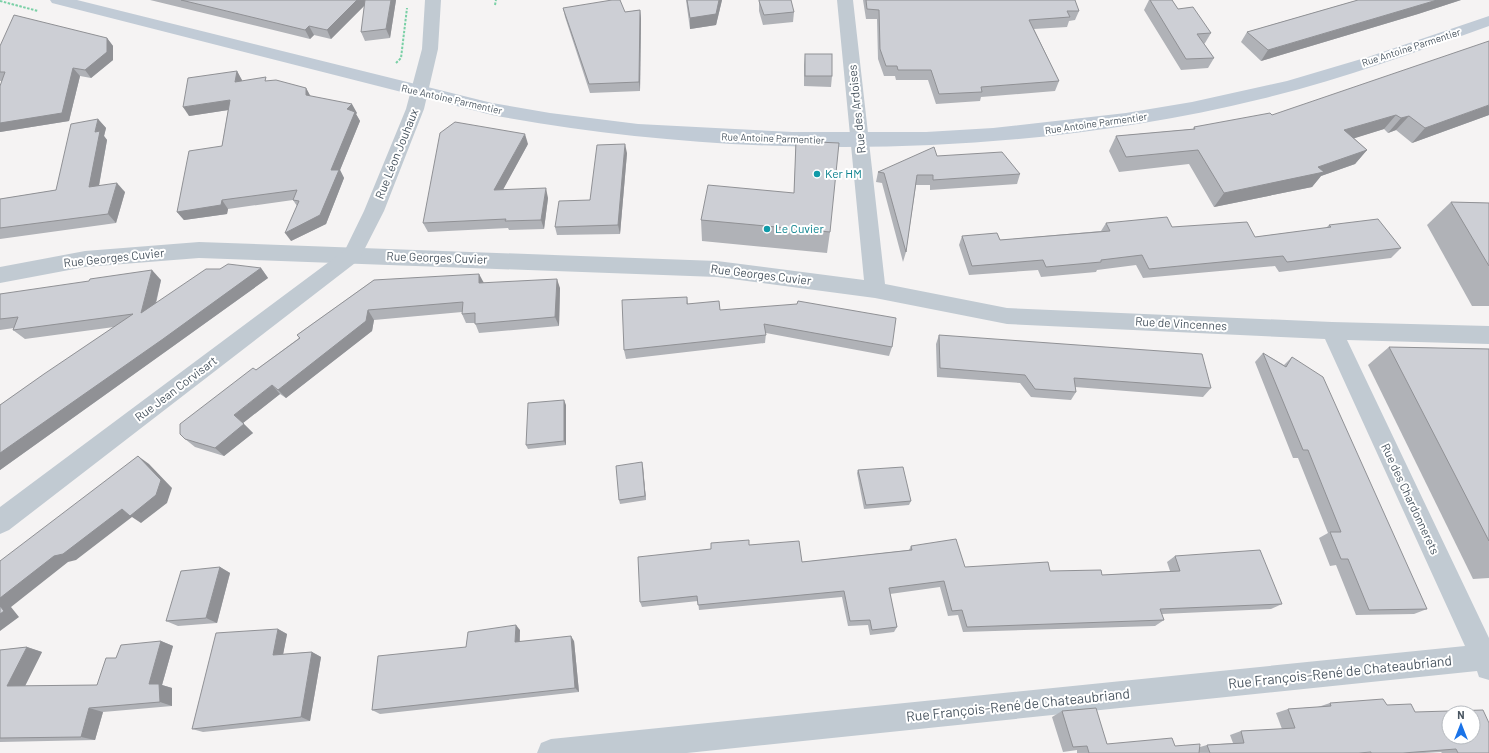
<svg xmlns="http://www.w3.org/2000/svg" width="1489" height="753" font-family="Barlow,sans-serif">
  <rect width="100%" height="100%" fill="#f5f3f3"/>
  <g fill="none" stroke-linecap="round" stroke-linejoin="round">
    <g stroke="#7ad0a6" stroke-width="2" stroke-dasharray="2.5 1.5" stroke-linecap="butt">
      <path d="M 0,1 L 38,11"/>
      <path d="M 495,5 L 496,0"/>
      <path d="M 396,63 L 401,58 L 407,8"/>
    </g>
    <path fill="#c1cad2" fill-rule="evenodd" d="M 837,0 L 853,0 L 885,284 L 1007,308 L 1332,322 L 1489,326 L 1489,344 L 1347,340 L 1489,638 L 1489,680 L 1479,677 L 1477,671 L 687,753 L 537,753 L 541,743 L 551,739 L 1465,646 L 1325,339 L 1007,324 L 875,298 L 717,277 L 199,258 L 85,267 L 0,283 L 0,267 L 85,251 L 199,242 L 717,261 L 864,280 Z"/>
    <path fill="#c1cad2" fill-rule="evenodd" d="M 425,0 L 441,0 L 438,49 L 424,109 L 384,211 L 359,260 L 9,530 L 0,534 L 0,507 L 345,250 L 364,211 L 406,109 L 422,49 Z"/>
    <path fill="#c1cbd6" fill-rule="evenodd" d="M 50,0 L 77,0 L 492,103 L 550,113 L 638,124 L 792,132 L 926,132 L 993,128 L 1126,113 L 1192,102 L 1287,81 L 1368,57 L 1489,16 L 1489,26 C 1414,53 1339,80 1261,99 C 1016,159 739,161 492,115 L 52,3 Z"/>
  </g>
  <g fill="#b0b2b7">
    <path d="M 150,0 L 396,0 L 390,38 L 365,41 L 361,32 L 365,5 L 331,39 L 314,35 L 310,39 Z"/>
    <path d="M 686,0 L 722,0 L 716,25 L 690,29 Z"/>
    <path d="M 759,0 L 794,12 L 793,22 L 763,25 L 759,11 Z"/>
    <path d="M 863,0 L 1075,0 L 1079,11 L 1075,20 L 1069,21 L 1067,27 L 1034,29 L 1059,81 L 1055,91 L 981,97 L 980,101 L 936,104 L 928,80 L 896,80 L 895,76 L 884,76 L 878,59 L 877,19 L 866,19 Z"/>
    <path d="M 1149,0 L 1172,0 L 1178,9 L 1211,33 L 1205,43 L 1204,44 L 1214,58 L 1208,68 L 1181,70 L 1144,10 Z"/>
    <path d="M 1358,0 L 1461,0 L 1418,14 L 1261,61 L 1241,42 L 1247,32 Z"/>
    <path d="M 563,8 L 625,12 L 640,10 L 641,19 L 640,91 L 590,93 L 565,17 Z"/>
    <path d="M 107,38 L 113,46 L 113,60 L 91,78 L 80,76 L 69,121 L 0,132 L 0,86 L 2,81 L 0,81 L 0,46 Z"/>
    <path d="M 805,54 L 832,76 L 831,87 L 804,86 L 804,65 Z"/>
    <path d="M 237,71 L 242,81 L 268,81 L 306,88 L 310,96 L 357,113 L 356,114 L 360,121 L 340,170 L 344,178 L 326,224 L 291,241 L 297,206 L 293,200 L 228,209 L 227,214 L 184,220 L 177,212 L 222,146 L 228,110 L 189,116 Z"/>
    <path d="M 1272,115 L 1489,115 L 1412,143 L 1396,130 L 1388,133 L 1384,129 L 1354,138 L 1367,150 L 1355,164 L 1321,176 L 1312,187 L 1214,207 L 1189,164 L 1119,172 L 1109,151 L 1116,136 L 1193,129 L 1194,127 Z"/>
    <path d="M 98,119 L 106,128 L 104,136 L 107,140 L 99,186 L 125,192 L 116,223 L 0,239 L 0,199 L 56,190 Z"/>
    <path d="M 796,141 L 830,232 L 827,253 L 702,241 L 701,220 L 794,193 Z"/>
    <path d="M 528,144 L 503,189 L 548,198 L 544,229 L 509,230 L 508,228 L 428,232 L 423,223 Z"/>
    <path d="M 627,153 L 620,234 L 557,235 L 555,227 L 590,200 Z"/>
    <path d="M 937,156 L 1020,174 L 1017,184 L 930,190 L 930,185 L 916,185 L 906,252 L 903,262 L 882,183 L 876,182 L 878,172 Z"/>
    <path d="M 1451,202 L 1489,203 L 1489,306 L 1472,306 L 1427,225 Z"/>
    <path d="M 1106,223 L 1172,227 L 1255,237 L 1326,228 L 1329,225 L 1401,248 L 1391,258 L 1279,272 L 1275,266 L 1143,278 L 1136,265 L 1097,270 L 1096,272 L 1041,277 L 1038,270 L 969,275 L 959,245 L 962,236 L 1000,240 L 1101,231 Z"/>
    <path d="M 261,268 L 268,278 L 172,347 L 0,470 L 0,405 L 114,327 L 25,339 L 13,330 L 14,328 L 0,330 L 0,294 L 161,280 L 156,304 Z"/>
    <path d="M 374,280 L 483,283 L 560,288 L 559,326 L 479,333 L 475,323 L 466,323 L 462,314 L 462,312 L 374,320 L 372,331 L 286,398 L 280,394 L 243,423 L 253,433 L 224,456 L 195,447 L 185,439 L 256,370 L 299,338 L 297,335 Z"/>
    <path d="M 687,297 L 688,304 L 720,310 L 892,347 L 889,356 L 766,333 L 765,343 L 626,359 L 624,350 Z"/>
    <path d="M 939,335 L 1211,388 L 1203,397 L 1075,387 L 1076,392 L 1071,400 L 1031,397 L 1020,383 L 937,377 L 936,344 Z"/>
    <path d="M 1389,347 L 1489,349 L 1489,578 L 1473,579 L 1368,365 Z"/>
    <path d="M 1263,353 L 1284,365 L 1292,357 L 1427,609 L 1414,614 L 1356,615 L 1336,565 L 1330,566 L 1319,538 L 1328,533 L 1298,458 L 1293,458 L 1255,362 Z"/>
    <path d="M 566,405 L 566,445 L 528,449 L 526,445 Z"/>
    <path d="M 642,462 L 646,500 L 620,504 L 619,500 Z"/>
    <path d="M 858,470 L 911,501 L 909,505 L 864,509 L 857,473 Z"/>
    <path d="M 749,545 L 802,562 L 909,550 L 911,546 L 965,567 L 1102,575 L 1170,571 L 1167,562 L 1175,556 L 1282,604 L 1271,609 L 1162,614 L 1164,620 L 1155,626 L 963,632 L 958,615 L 948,616 L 940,587 L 890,594 L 897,627 L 894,632 L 870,635 L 868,625 L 848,626 L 842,597 L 699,610 L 698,601 L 642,607 L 640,602 Z"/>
    <path d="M 220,567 L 230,573 L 217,623 L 178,626 L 166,621 Z"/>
    <path d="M 278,629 L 287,634 L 283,654 L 312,652 L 321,657 L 310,721 L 203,732 L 192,729 Z"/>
    <path d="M 520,630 L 520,642 L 574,641 L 579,692 L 380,714 L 372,710 L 466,647 Z"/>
    <path d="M 161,641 L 173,646 L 162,685 L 172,688 L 172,706 L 103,712 L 95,740 L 0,742 L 0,650 L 27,647 L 42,652 L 25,686 L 97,685 L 116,658 Z"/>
    <path d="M 1330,703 L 1387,705 L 1415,712 L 1489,753 L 1442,753 L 1441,752 L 1424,753 L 1077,753 L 1077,750 L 1063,752 L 1052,717 L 1062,711 L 1107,744 L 1200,747 L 1207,745 L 1233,743 L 1230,735 L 1241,731 L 1282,729 L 1276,713 L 1288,709 L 1318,707 Z"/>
  </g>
  <g fill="#909195">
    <path d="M 357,0 L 370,0 L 331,39 L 327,30 Z"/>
    <path d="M 391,0 L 396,0 L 390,38 L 386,29 Z"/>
    <path d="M 719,0 L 722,0 L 716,25 L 690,29 L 690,18 Z"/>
    <path d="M 1437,0 L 1461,0 L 1418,14 L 1261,61 L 1268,50 Z"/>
    <path d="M 640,10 L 641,19 L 640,91 L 639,82 Z"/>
    <path d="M 309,26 L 314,35 L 310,39 L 305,30 Z"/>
    <path d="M 107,38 L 113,46 L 113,60 L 91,78 L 85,70 Z"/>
    <path d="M 73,68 L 80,76 L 69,121 L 0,132 L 0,123 Z"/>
    <path d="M 237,71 L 242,80 L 241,91 L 235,82 Z"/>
    <path d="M 306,88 L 311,97 L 306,95 Z"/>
    <path d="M 230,100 L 235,109 L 189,116 L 183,107 Z"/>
    <path d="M 352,104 L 357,113 L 356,114 L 360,121 L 340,170 L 344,178 L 326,224 L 291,241 L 285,233 L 331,170 L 347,109 Z"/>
    <path d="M 1489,105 L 1489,115 L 1412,143 L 1425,128 Z"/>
    <path d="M 1396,115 L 1384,129 L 1333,145 L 1344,130 Z"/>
    <path d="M 1409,116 L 1396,130 L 1388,133 L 1401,118 Z"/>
    <path d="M 98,119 L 106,128 L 104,136 L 107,140 L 97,196 L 89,187 L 95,132 Z"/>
    <path d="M 525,134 L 528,144 L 498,199 L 494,190 Z"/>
    <path d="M 625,144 L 627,153 L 620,234 L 618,225 Z"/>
    <path d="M 1367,150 L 1355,164 L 1321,176 L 1312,187 L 1214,207 L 1224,193 L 1318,167 Z"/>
    <path d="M 117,183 L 125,192 L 116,223 L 108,214 Z"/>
    <path d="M 546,188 L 548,198 L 544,229 L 541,220 Z"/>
    <path d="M 222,200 L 228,209 L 227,214 L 184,220 L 177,212 Z"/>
    <path d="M 261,268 L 268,278 L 172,347 L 0,470 L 0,453 Z"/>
    <path d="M 152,270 L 161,280 L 151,322 L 141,313 Z"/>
    <path d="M 479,274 L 484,283 L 479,283 Z"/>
    <path d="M 557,279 L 560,288 L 559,326 L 555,317 Z"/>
    <path d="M 368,310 L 374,320 L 372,331 L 286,398 L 278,390 Z"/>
    <path d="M 272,385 L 280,394 L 243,423 L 253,433 L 224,456 L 215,448 L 234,415 Z"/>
    <path d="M 564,400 L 566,405 L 566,445 L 564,441 Z"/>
    <path d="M 138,456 L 149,464 L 172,488 L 167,503 L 141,523 L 132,517 L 76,560 L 68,562 L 11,607 L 19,617 L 0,631 L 0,598 Z"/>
    <path d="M 642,462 L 643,466 L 646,500 L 645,496 Z"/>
    <path d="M 220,567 L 230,573 L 217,623 L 206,618 Z"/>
    <path d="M 516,625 L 520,630 L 519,648 L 515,642 Z"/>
    <path d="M 278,629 L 287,634 L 282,660 L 273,655 Z"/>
    <path d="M 571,636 L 574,641 L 579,692 L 575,688 Z"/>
    <path d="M 161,641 L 173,646 L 162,685 L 172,688 L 172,706 L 160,702 L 149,684 Z"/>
    <path d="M 27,647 L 42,652 L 23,690 L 7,686 Z"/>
    <path d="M 312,652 L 321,657 L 310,721 L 301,717 Z"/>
    <path d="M 89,708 L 103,712 L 95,740 L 81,737 Z"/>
  </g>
  <g fill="#cdcfd5" stroke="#909195" fill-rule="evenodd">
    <path d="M 181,0 L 357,0 L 327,30 L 309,26 L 305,30 Z"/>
    <path d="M 365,0 L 391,0 L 386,29 L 361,32 Z"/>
    <path d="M 612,0 L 620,0 L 625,12 L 640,10 L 639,82 L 589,84 L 563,8 Z"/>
    <path d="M 687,0 L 719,0 L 716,14 L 690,18 Z"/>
    <path d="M 759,0 L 791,0 L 794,12 L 764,15 L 759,1 Z"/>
    <path d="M 866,0 L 1075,0 L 1079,11 L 1067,11 L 1070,17 L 1029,20 L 1059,81 L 981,87 L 982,92 L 939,94 L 931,70 L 898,70 L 897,66 L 886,66 L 880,49 L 879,10 L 867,9 Z"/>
    <path d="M 1150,0 L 1172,0 L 1178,9 L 1193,7 L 1211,33 L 1197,34 L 1214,58 L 1186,59 Z"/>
    <path d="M 1358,0 L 1437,0 L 1268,50 L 1247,32 Z"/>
    <path d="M 14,15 L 107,38 L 107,52 L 85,70 L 73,68 L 62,113 L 0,123 L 0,86 L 5,72 L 0,72 L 0,46 Z"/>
    <path d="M 1489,41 L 1489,105 L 1425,128 L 1409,116 L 1401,118 L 1396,115 L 1344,130 L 1367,150 L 1318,167 L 1324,172 L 1224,193 L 1198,150 L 1126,157 L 1116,136 L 1195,129 L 1194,127 L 1270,113 L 1272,115 Z"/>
    <rect x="805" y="54" width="27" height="22"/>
    <path d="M 237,71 L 235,82 L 266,77 L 265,81 L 276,80 L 306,88 L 306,95 L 352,104 L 347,109 L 355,112 L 331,170 L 339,170 L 320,215 L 285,233 L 299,201 L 293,200 L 297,190 L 222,200 L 221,205 L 177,212 L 189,151 L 222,146 L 230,100 L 183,107 L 188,78 Z"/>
    <path d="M 98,119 L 95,132 L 100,131 L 89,187 L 117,183 L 108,214 L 0,228 L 0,199 L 56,190 L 71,124 Z"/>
    <path d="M 455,122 L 525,134 L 494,190 L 546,188 L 541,220 L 505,221 L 506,219 L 423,223 L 440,133 Z"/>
    <path d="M 796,141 L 839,143 L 830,232 L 701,220 L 708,185 L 794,193 Z"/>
    <path d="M 625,144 L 618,225 L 555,227 L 559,201 L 590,200 L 597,145 Z"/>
    <path d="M 934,147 L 937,156 L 1002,152 L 1020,174 L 933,180 L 933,175 L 917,175 L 906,252 L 884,173 L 878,172 Z"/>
    <path d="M 1451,202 L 1489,203 L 1489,266 Z"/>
    <path d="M 1167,217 L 1172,227 L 1247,222 L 1255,237 L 1331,227 L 1329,225 L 1378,219 L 1401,248 L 1287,262 L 1283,256 L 1149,269 L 1142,255 L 1101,260 L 1101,262 L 1046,267 L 1043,260 L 972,266 L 962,236 L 997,233 L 1000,240 L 1110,231 L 1106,223 Z"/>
    <path d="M 228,264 L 261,268 L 163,339 L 0,453 L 0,405 L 44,374 L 133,314 L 13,330 L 18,317 L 0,319 L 0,294 L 89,281 L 90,279 L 152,270 L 141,313 L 206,269 L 220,269 Z"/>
    <path d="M 479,274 L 479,283 L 557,279 L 555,317 L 475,324 L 475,313 L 462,314 L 463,302 L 368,310 L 366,321 L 278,390 L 272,385 L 234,415 L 244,424 L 215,448 L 185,439 L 180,434 L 180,424 L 253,368 L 256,370 L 300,338 L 297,335 L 374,280 Z"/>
    <path d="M 687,297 L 687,304 L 719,301 L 720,310 L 797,304 L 798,301 L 896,318 L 892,347 L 764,324 L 766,335 L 624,350 L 622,300 Z"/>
    <path d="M 939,335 L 1202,354 L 1211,388 L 1074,378 L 1076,392 L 1035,389 L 1025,375 L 940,368 Z"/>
    <path d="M 1389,347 L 1489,349 L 1489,541 Z"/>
    <path d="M 1263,353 L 1286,367 L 1292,357 L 1323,377 L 1427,609 L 1369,610 L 1348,559 L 1341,559 L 1330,532 L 1341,532 L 1308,450 L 1303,450 Z"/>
    <path d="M 564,400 L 564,441 L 526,445 L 528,403 Z"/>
    <path d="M 138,456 L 161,480 L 156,495 L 130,516 L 122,509 L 63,554 L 54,556 L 0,598 L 0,561 Z"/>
    <path d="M 642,462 L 645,496 L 619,500 L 616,466 Z"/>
    <path d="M 903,467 L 911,501 L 866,505 L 858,470 Z"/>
    <path d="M 956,539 L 965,567 L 1048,562 L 1050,571 L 1101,570 L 1102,575 L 1180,571 L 1175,556 L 1260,550 L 1282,604 L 1160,609 L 1164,620 L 967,627 L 962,610 L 952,611 L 944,581 L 889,588 L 897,627 L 872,630 L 870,620 L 850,621 L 844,591 L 698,605 L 697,596 L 640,602 L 638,557 L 711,549 L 711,543 L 749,540 L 749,545 L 799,541 L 802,562 L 912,550 L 911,546 Z"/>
    <path d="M 220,567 L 206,618 L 166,621 L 181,571 Z"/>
    <path d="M 0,606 L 4,611 L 0,614 Z"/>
    <path d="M 516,625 L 515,642 L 571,636 L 575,688 L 372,710 L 378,656 L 466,647 L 468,632 Z"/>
    <path d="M 278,629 L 273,655 L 312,652 L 301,717 L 192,729 L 216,633 Z"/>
    <path d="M 161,641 L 149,684 L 159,684 L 160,702 L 89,708 L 81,737 L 0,738 L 0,650 L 27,647 L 7,686 L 97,685 L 106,658 L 116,658 L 121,645 Z"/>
    <path d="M 1383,699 L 1387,705 L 1411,704 L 1415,712 L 1483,710 L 1489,723 L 1489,753 L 1458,753 L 1456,749 L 1403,753 L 1371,753 L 1371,752 L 1359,753 L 1210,753 L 1207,745 L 1244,743 L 1241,731 L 1295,728 L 1288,709 L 1331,706 L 1330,703 ZM 1449,713 L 1473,713 L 1473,737 L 1449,737 Z"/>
    <path d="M 1096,708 L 1107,744 L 1172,738 L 1175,746 L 1200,744 L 1199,753 L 1089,753 L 1087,746 L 1073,747 L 1062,711 Z"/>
  </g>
  <g fill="#0f9aa8" stroke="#fff" stroke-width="1.5">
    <circle cx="817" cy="174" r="4"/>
    <circle cx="767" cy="229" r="4"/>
  </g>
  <g text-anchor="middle" stroke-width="4" stroke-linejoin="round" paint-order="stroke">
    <g font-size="10" fill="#4a5661" stroke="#fff">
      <text transform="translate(1411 47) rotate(-18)" y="4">Rue Antoine Parmentier</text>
      <text transform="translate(452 99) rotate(13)" y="4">Rue Antoine Parmentier</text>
      <text transform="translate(1096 123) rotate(-8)" y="4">Rue Antoine Parmentier</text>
      <text transform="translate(773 138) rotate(2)" y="4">Rue Antoine Parmentier</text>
    </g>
    <g font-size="12" fill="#4a5661" stroke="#fff">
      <text transform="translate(857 109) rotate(-96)" y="4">Rue des Ardoises</text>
      <text transform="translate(397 154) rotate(-68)" y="4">Rue Léon Jouhaux</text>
      <text transform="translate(114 258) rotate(-6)" y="4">Rue Georges Cuvier</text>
      <text transform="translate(437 258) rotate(2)" y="4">Rue Georges Cuvier</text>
      <text transform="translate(761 275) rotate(7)" y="4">Rue Georges Cuvier</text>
      <text transform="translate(1181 324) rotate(3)" y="4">Rue de Vincennes</text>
      <text transform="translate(176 389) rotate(-37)" y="4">Rue Jean Corvisart</text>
      <text transform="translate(1410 499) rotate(65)" y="4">Rue des Chardonnerets</text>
    </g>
    <g font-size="12" fill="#0d838f" stroke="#fff" text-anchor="start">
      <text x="825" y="178">Ker HM</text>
      <text x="775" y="233">Le Cuvier</text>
    </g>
    <g font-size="14" fill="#4a5661" stroke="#fff">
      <text transform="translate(1340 672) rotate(-6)" y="5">Rue François-René de Chateaubriand</text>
      <text transform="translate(1018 705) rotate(-6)" y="5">Rue François-René de Chateaubriand</text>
    </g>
  </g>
  <g transform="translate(1461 725)"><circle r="19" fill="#ffffff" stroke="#b7bbc0"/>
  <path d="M0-3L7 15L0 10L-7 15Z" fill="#1a73e8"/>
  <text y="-6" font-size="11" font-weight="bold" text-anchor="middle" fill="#4a5661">N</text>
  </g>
</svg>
